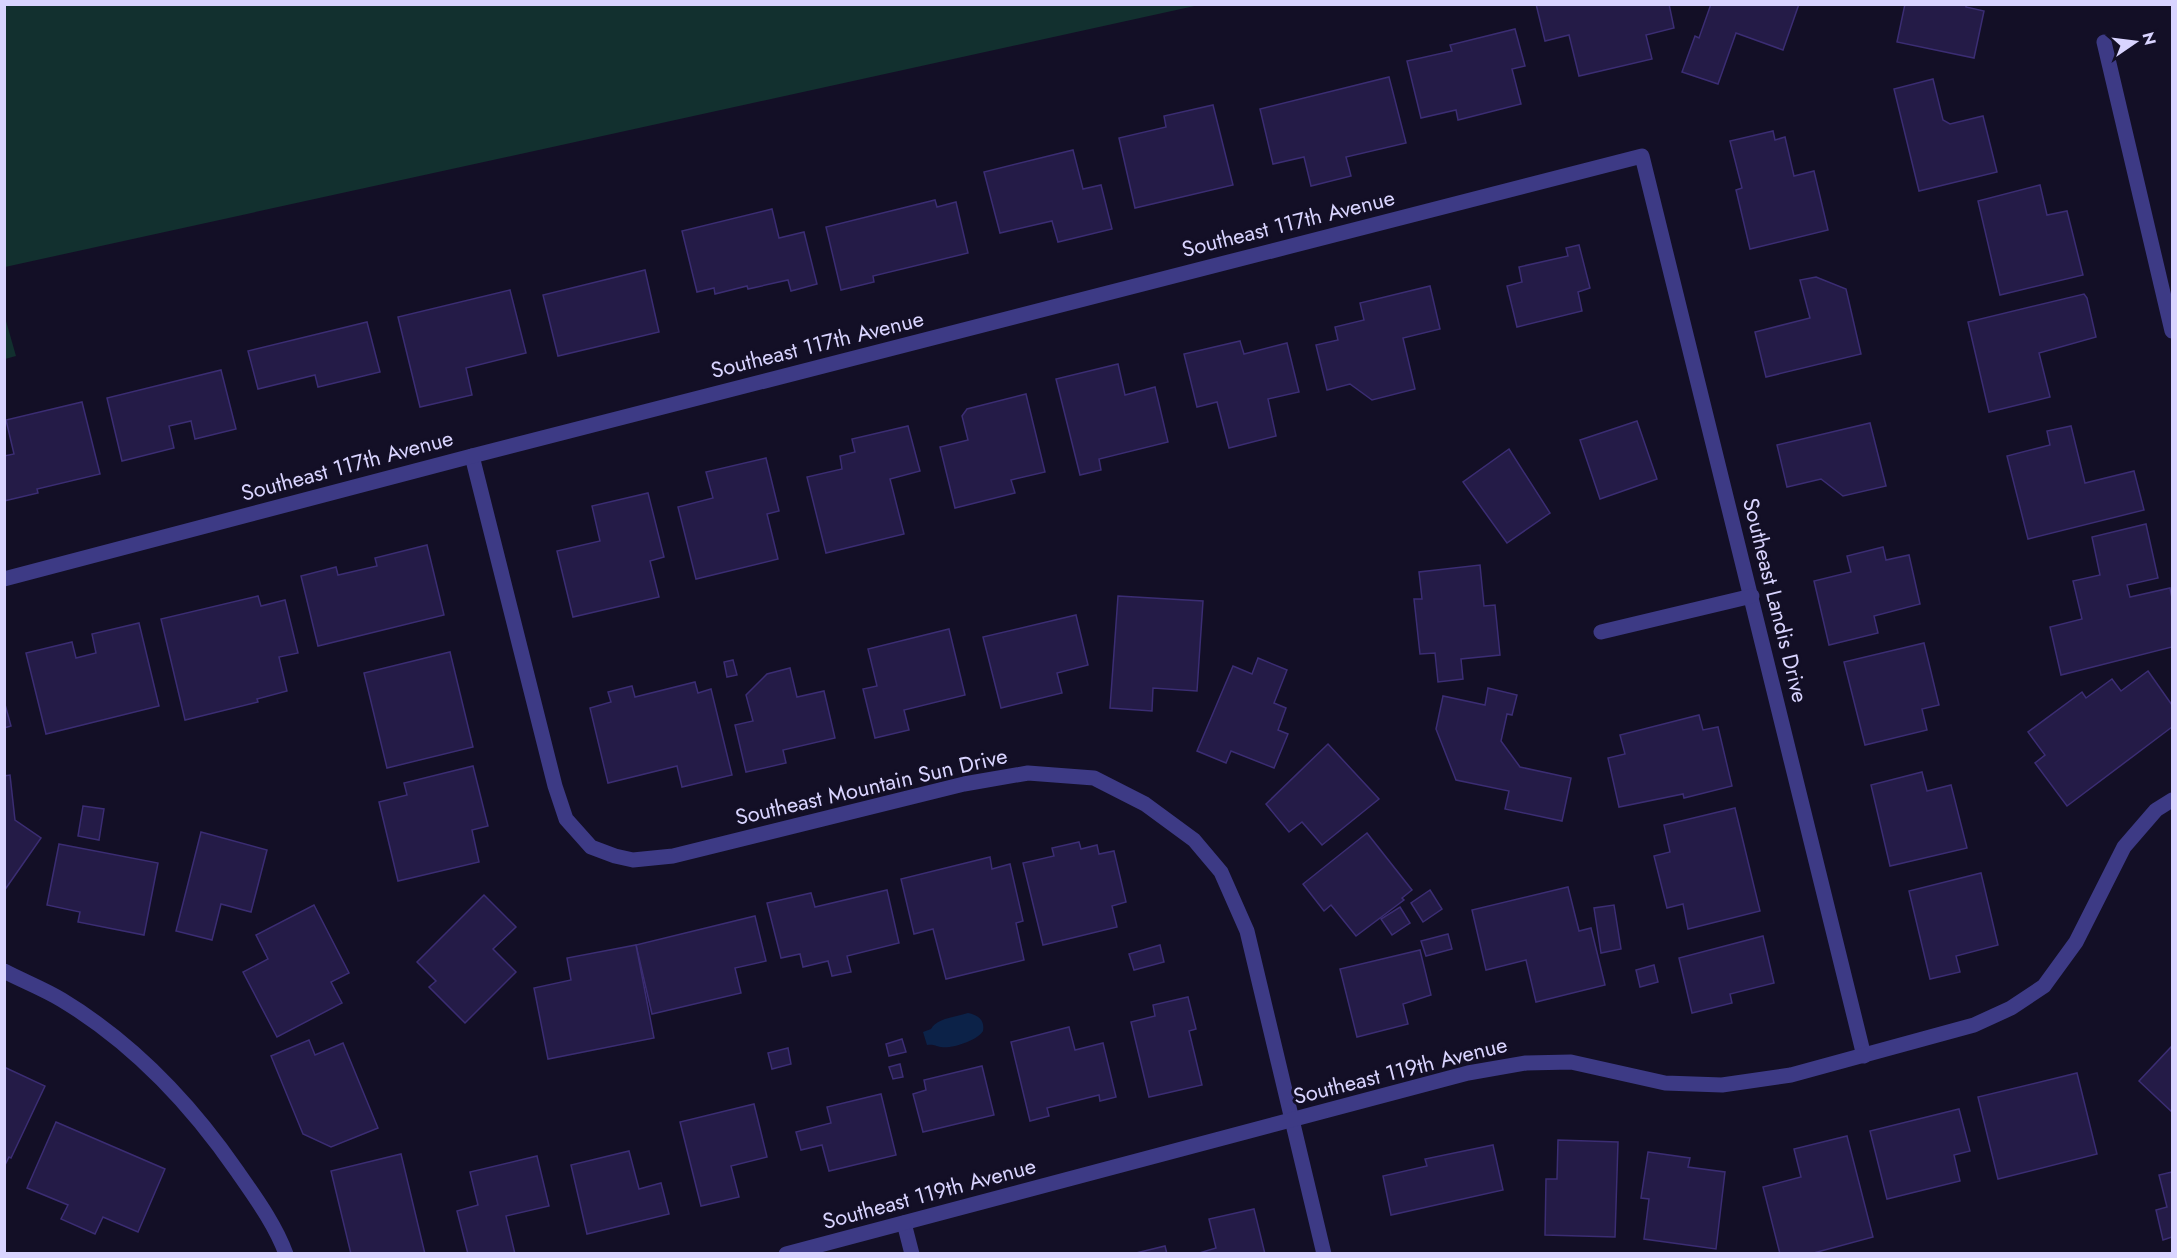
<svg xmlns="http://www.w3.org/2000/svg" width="2177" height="1258" font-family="Jost,sans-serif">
  <rect width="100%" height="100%" fill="#130f26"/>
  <g fill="#12302f">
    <path d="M 5,4 L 1198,4 L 1199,5 L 5,267 Z"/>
    <path d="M 4,314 L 16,356 L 5,359 L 4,359 Z"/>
  </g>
  <path fill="#0c2248" d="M 968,1013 C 978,1015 985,1020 983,1031 C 978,1040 952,1049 941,1047 C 935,1046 934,1044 927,1045 L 923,1032 L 931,1029 C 937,1018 956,1017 968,1013 Z"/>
  <g fill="#241b47" stroke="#3b2d73" stroke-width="1.5">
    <path d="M 1536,4 L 1669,4 L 1674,28 L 1646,35 L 1652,59 L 1579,76 L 1569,35 L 1545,41 Z"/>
    <path d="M 1711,4 L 1799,4 L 1783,50 L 1736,33 L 1718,84 L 1682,72 L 1695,36 L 1699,38 Z"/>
    <path d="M 1905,4 L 1966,4 L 1966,7 L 1984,11 L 1974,58 L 1897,42 Z"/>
    <path d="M 1515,29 L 1525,66 L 1512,69 L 1521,104 L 1458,120 L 1456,110 L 1421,118 L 1407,61 L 1452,51 L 1450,45 Z"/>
    <path d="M 1389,77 L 1406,143 L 1346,157 L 1351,176 L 1311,186 L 1304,157 L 1273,164 L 1260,109 Z"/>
    <path d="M 1933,79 L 1943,120 L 1950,124 L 1983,116 L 1997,172 L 1919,191 L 1894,89 Z"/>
    <path d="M 1213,105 L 1233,185 L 1135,208 L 1119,138 L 1166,127 L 1164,116 Z"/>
    <path d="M 1773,131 L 1775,140 L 1785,137 L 1794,176 L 1814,171 L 1828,230 L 1750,249 L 1736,190 L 1742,188 L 1730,141 Z"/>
    <path d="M 1073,150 L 1083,189 L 1101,185 L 1112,229 L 1058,242 L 1052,221 L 1000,233 L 984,172 Z"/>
    <path d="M 2040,185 L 2047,215 L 2067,211 L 2083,275 L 2000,295 L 1978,201 Z"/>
    <path d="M 935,200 L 937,207 L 956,202 L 968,253 L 873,276 L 874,282 L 841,290 L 826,227 Z"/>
    <path d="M 772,209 L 779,238 L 804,232 L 817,284 L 791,291 L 788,280 L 748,289 L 747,286 L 715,294 L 714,288 L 697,292 L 682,231 Z"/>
    <path d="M 1579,245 L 1590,288 L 1578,292 L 1582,311 L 1517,327 L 1507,286 L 1522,282 L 1519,267 L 1568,256 L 1566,248 Z"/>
    <path d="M 645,270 L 659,332 L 558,356 L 543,295 Z"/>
    <path d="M 1816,277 L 1846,289 L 1861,354 L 1766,377 L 1755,332 L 1810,318 L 1800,280 Z"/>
    <path d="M 1430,286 L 1440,329 L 1403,338 L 1415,389 L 1372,400 L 1350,384 L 1327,390 L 1316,345 L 1338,340 L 1335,327 L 1364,320 L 1360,303 Z"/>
    <path d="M 510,290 L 526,353 L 466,368 L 472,395 L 420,407 L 398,317 Z"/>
    <path d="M 2084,294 L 2087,298 L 2096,337 L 2039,353 L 2050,397 L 1989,412 L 1968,322 Z"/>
    <path d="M 367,322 L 380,372 L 318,387 L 315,375 L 258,389 L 248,351 Z"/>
    <path d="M 1240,341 L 1244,354 L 1287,343 L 1299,392 L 1268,399 L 1276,436 L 1229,448 L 1217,402 L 1197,407 L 1184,354 Z"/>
    <path d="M 1118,364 L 1125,395 L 1155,387 L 1168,442 L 1099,459 L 1101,470 L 1080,475 L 1056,379 Z"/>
    <path d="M 221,370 L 236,429 L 195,439 L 191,421 L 169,426 L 174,448 L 122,461 L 107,398 Z"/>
    <path d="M 1026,394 L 1045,472 L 1011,480 L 1015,493 L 955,508 L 940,447 L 968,440 L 962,416 L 967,409 Z"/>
    <path d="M 82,402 L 100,474 L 37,489 L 38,493 L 4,501 L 4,456 L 14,454 L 6,420 Z"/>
    <path d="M 1637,421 L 1657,479 L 1600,499 L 1580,440 Z"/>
    <path d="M 1870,423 L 1886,486 L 1843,496 L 1821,479 L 1787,487 L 1777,445 Z"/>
    <path d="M 908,426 L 920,471 L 890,479 L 904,534 L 826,553 L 807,477 L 842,469 L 840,456 L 855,452 L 852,439 Z"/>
    <path d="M 2071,426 L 2085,483 L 2134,471 L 2144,510 L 2028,539 L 2007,456 L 2050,445 L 2047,431 Z"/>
    <path d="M 1509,449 L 1550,513 L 1507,543 L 1463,482 Z"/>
    <path d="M 766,458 L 779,511 L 767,514 L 778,559 L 696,579 L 678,507 L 713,498 L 706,472 Z"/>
    <path d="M 648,493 L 664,557 L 650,561 L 659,597 L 573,617 L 557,551 L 600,541 L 592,506 Z"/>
    <path d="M 2146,524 L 2158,578 L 2127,585 L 2130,597 L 2170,588 L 2172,598 L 2172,647 L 2061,675 L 2050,627 L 2082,619 L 2073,581 L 2100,575 L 2092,537 Z"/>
    <path d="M 427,545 L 444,615 L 318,646 L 301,576 L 336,567 L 338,575 L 377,566 L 375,558 Z"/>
    <path d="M 1883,547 L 1886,560 L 1909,555 L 1920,604 L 1874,616 L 1878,633 L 1829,645 L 1814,581 L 1851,572 L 1847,556 Z"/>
    <path d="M 1480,565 L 1484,606 L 1495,605 L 1500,655 L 1461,659 L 1463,679 L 1438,682 L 1435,653 L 1420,654 L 1414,599 L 1422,599 L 1419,572 Z"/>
    <path d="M 258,596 L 261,606 L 285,600 L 298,653 L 279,657 L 287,691 L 257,699 L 258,702 L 185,720 L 161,619 Z"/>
    <path d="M 1118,596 L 1203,601 L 1197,691 L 1153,688 L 1152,711 L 1110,708 Z"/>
    <path d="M 1076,615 L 1088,665 L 1057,673 L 1062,693 L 1001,708 L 983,637 Z"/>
    <path d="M 139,623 L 159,706 L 46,734 L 26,653 L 72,642 L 76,658 L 96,653 L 92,634 Z"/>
    <path d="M 949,629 L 965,695 L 904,710 L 909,730 L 875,738 L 863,689 L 877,686 L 868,649 Z"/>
    <path d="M 1924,643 L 1939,705 L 1922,709 L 1927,730 L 1865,745 L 1844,662 Z"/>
    <path d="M 450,652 L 473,747 L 387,768 L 364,673 Z"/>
    <path d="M 1258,658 L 1287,670 L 1274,703 L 1286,708 L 1278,730 L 1288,734 L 1274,768 L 1231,751 L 1226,763 L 1197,751 L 1233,666 L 1252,674 Z"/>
    <path d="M 733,660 L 737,675 L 727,677 L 724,662 Z"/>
    <path d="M 790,668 L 797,697 L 824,691 L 835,738 L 783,750 L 786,763 L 746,772 L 735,725 L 753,721 L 746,695 L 767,674 Z"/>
    <path d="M 2148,671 L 2172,705 L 2172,727 L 2067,806 L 2035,763 L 2045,755 L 2028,732 L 2082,692 L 2086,698 L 2112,679 L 2121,691 Z"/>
    <path d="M 695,682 L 698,693 L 711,689 L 732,775 L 682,787 L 677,766 L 608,783 L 590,708 L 611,702 L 608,692 L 632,686 L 635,697 Z"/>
    <path d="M 1488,688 L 1517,695 L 1512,715 L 1507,714 L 1501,741 L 1520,767 L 1571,778 L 1562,821 L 1505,809 L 1509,791 L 1456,780 L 1436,729 L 1443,696 L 1485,705 Z"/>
    <path d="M 4,701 L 11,726 L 4,728 Z"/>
    <path d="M 1699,715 L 1703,730 L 1718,727 L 1732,786 L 1684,798 L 1683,794 L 1619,807 L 1608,758 L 1625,754 L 1620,735 Z"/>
    <path d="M 1328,744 L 1379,799 L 1322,845 L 1302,822 L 1289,832 L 1266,804 Z"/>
    <path d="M 473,766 L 488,826 L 472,830 L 479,862 L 398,881 L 379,802 L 407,795 L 404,783 Z"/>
    <path d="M 1922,772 L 1927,791 L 1951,785 L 1967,848 L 1890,866 L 1871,785 Z"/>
    <path d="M 10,775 L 15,820 L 41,838 L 4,891 L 4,776 Z"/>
    <path d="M 83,806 L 104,809 L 99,840 L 78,836 Z"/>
    <path d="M 1735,808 L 1760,911 L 1688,929 L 1683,904 L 1667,908 L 1654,856 L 1670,852 L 1664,825 Z"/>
    <path d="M 201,832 L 267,850 L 251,912 L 221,904 L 212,940 L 176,931 Z"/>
    <path d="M 1367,833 L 1412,890 L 1402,898 L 1404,900 L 1356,936 L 1331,905 L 1324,911 L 1303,884 Z"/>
    <path d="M 1079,842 L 1081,849 L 1097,845 L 1099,854 L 1114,851 L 1126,902 L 1112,906 L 1117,927 L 1043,945 L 1023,863 L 1054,856 L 1052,848 Z"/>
    <path d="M 59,844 L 158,863 L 144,935 L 78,922 L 80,912 L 47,905 Z"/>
    <path d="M 990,857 L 992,869 L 1010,864 L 1023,921 L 1016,923 L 1024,960 L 946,979 L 933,929 L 914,934 L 901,879 Z"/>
    <path d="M 1981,873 L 1998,945 L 1956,956 L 1960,972 L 1930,979 L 1909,891 Z"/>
    <path d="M 1568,887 L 1579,931 L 1591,928 L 1605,985 L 1536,1002 L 1526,960 L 1486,970 L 1472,910 Z"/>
    <path d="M 887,890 L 899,943 L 847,956 L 851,972 L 832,976 L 828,961 L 803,967 L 800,954 L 781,958 L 767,903 L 811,893 L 815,907 Z"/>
    <path d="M 1430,890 L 1442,909 L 1423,922 L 1411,903 Z"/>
    <path d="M 484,895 L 516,927 L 493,949 L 516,972 L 465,1023 L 429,987 L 436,981 L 417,962 Z"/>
    <path d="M 314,905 L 349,973 L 331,982 L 342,1003 L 277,1037 L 243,972 L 268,959 L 256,935 Z"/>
    <path d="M 1614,905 L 1621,949 L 1601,953 L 1594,908 Z"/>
    <path d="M 1400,907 L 1410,923 L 1392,935 L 1381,919 Z"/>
    <path d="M 755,916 L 766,961 L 735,968 L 741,993 L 652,1014 L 636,945 Z"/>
    <path d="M 1448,934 L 1452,949 L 1426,956 L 1421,941 Z"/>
    <path d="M 1763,936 L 1774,983 L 1730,994 L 1732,1003 L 1692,1013 L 1679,958 Z"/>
    <path d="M 636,945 L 654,1038 L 548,1059 L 534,988 L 571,980 L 567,958 Z"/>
    <path d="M 1160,945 L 1164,962 L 1134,970 L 1129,954 Z"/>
    <path d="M 1420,950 L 1431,995 L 1403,1004 L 1408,1024 L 1357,1037 L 1340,969 Z"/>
    <path d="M 1654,965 L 1658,982 L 1640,987 L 1636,970 Z"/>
    <path d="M 1188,997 L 1196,1029 L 1189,1031 L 1202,1085 L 1149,1097 L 1131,1022 L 1155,1016 L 1153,1005 Z"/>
    <path d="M 1069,1027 L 1075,1050 L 1103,1043 L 1116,1097 L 1100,1101 L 1099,1095 L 1047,1108 L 1049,1116 L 1030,1121 L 1011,1042 Z"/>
    <path d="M 902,1039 L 906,1052 L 889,1056 L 886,1044 Z"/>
    <path d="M 309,1040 L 315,1055 L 343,1043 L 378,1128 L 331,1147 L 303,1134 L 271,1056 Z"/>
    <path d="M 2172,1046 L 2172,1112 L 2139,1081 Z"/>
    <path d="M 788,1048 L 791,1064 L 772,1069 L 768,1053 Z"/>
    <path d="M 900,1064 L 903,1077 L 893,1079 L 889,1067 Z"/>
    <path d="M 982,1066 L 994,1115 L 923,1132 L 913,1094 L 926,1090 L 924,1080 Z"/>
    <path d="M 4,1067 L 45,1086 L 11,1158 L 9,1157 L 4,1167 Z"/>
    <path d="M 2077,1073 L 2097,1154 L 1998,1179 L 1978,1097 Z"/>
    <path d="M 881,1094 L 896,1155 L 829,1171 L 822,1145 L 801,1150 L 796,1132 L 831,1123 L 827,1107 Z"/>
    <path d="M 754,1104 L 767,1157 L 731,1166 L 739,1197 L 701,1206 L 680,1122 Z"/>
    <path d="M 1959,1109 L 1970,1151 L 1954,1155 L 1960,1181 L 1887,1199 L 1870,1131 Z"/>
    <path d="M 56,1122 L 165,1169 L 138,1232 L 103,1217 L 95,1234 L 61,1219 L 68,1205 L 27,1188 Z"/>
    <path d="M 1847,1136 L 1873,1237 L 1810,1254 L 1780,1254 L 1763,1187 L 1801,1177 L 1794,1149 Z"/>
    <path d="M 1558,1140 L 1618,1142 L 1615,1237 L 1545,1235 L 1546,1179 L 1557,1179 Z"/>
    <path d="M 1493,1145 L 1503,1190 L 1391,1215 L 1383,1176 L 1427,1166 L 1425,1159 Z"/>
    <path d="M 629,1151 L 639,1189 L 661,1183 L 669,1214 L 587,1234 L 571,1165 Z"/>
    <path d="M 1648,1152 L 1690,1158 L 1688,1167 L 1725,1172 L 1716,1249 L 1644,1239 L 1649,1199 L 1641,1198 Z"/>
    <path d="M 401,1154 L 425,1254 L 351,1254 L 331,1171 Z"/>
    <path d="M 537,1156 L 549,1206 L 506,1216 L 515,1254 L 468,1254 L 457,1211 L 478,1205 L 470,1172 Z"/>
    <path d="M 2172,1172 L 2172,1237 L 2163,1240 L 2156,1210 L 2167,1207 L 2159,1175 Z"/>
    <path d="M 1254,1209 L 1265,1254 L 1196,1254 L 1216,1248 L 1209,1219 Z"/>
    <path d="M 1165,1246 L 1167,1254 L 1132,1254 Z"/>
  </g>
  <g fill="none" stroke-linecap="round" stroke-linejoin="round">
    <g stroke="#3d3a85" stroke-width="15">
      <path d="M 2104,42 L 2172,331"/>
      <path d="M 472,456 L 555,786 L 566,819 L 591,847 L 615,856 L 633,860 L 673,856 L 964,784 L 1028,773 L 1094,778 L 1145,804 L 1194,840 L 1221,872 L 1247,931 L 1324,1254"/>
      <path d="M 4,579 L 472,456 L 1642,156 L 1864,1056"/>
      <path d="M 1601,632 L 1752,596"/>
      <path d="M 4,971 C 23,981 44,989 62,1000 C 133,1043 190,1103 237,1171 C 255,1197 275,1224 286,1254"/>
      <path d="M 904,1223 L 912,1254"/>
      <path d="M 786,1254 L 1468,1073 L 1526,1063 L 1571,1062 L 1665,1083 L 1722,1085 L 1791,1075 L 1974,1025 L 2011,1008 L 2044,986 L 2076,942 L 2124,847 L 2156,810 L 2172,800"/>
    </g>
  </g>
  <g text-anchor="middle" stroke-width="6" stroke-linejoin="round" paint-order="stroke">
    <g font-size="22" fill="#d9d4ff" stroke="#130f26">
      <text transform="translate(1288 223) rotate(-14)" y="8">Southeast 117th Avenue</text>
      <text transform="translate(817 344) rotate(-14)" y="8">Southeast 117th Avenue</text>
      <text transform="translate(347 465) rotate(-15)" y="8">Southeast 117th Avenue</text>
      <text transform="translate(1776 600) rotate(76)" y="8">Southeast Landis Drive</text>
      <text transform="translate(871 786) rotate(-13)" y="8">Southeast Mountain Sun Drive</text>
      <text transform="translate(1400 1070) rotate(-14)" y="8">Southeast 119th Avenue</text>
      <text transform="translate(929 1193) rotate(-15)" y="8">Southeast 119th Avenue</text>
    </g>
  </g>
  <rect width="2177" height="1258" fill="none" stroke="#d9d4ff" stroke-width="12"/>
  <g transform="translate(2135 42) rotate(76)" stroke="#130f26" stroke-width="4.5" paint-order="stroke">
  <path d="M0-4.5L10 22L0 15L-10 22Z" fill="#d9d4ff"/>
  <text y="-9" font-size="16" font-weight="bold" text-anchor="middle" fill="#d9d4ff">N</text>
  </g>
</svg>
